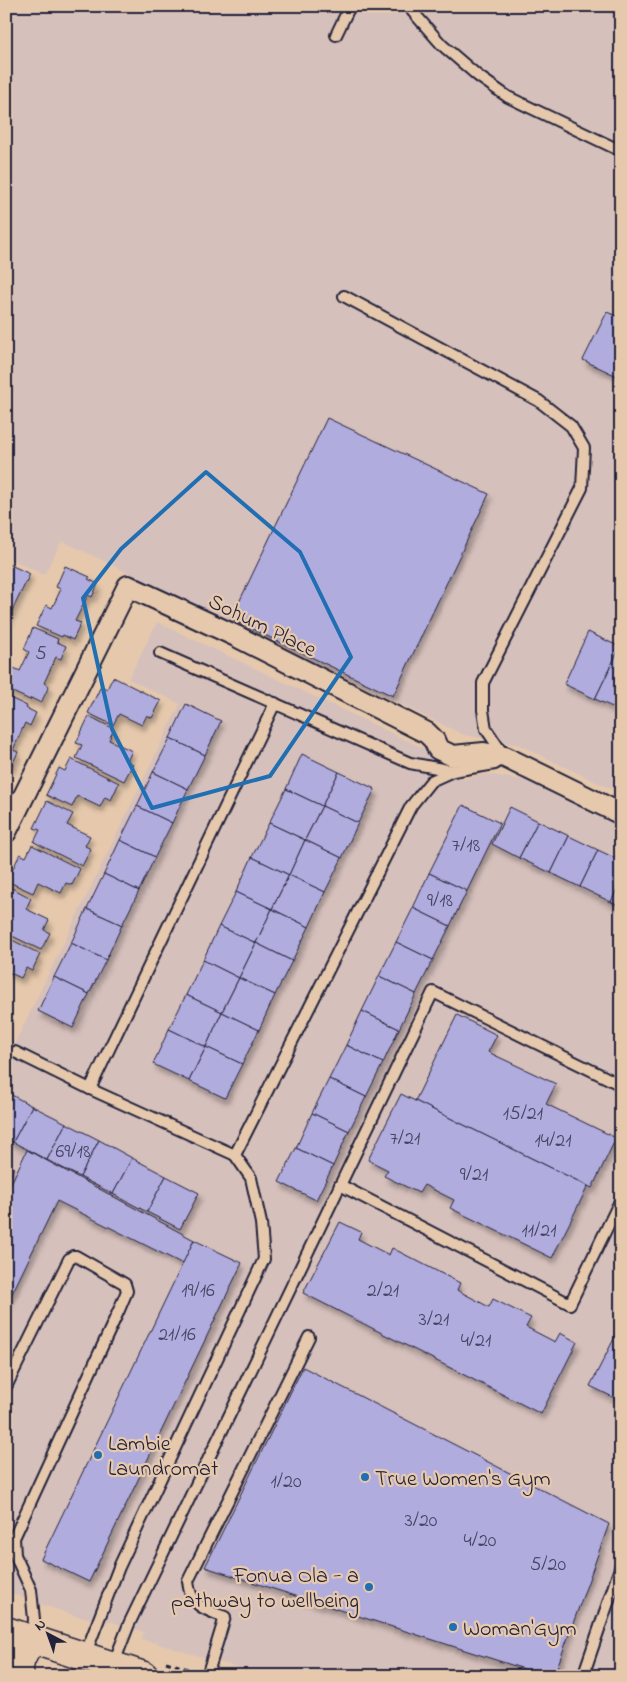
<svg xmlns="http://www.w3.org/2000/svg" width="627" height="1682" font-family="'Indie Flower',sans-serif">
  <defs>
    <filter id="shadow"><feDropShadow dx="3" dy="5.5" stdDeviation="2.5" flood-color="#0004"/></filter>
  </defs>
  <rect width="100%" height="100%" fill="#e6c9ad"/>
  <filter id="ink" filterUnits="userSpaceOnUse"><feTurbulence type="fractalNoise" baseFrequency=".02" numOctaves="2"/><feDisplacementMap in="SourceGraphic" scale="10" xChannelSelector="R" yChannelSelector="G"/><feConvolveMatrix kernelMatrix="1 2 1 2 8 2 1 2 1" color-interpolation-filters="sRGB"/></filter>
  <g filter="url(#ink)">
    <g fill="#d6c0bc">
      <path d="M 6,6 L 621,6 L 621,794 L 519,745 L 464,735 L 62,541 L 44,575 L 6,557 Z"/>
      <path d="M 157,622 L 455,763 L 462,779 L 486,774 L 525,780 L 621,825 L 621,1676 L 266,1676 L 141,1639 L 144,1632 L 112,1622 L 78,1617 L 6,1592 L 6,1061 L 180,704 L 128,679 Z"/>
    </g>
    <g fill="#b1acde" stroke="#22223b" filter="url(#shadow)">
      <path d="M 609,6 L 621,6 L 621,12 Z"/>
      <path d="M 607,312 L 621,318 L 621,378 L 583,360 Z"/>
      <path d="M 327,418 L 489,494 L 393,696 L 231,619 Z"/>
      <path d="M 6,563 L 30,574 L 6,623 Z"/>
      <path d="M 65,566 L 90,577 L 88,579 L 98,584 L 92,597 L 88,595 L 75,621 L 81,623 L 73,640 L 63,635 L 62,637 L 36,626 L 46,605 L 52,608 L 61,589 L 56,587 Z"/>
      <path d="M 33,628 L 58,639 L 57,642 L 66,646 L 61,659 L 56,657 L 44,683 L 49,686 L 41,703 L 31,698 L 30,700 L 6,689 L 6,685 L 14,668 L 20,671 L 29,652 L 24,649 Z"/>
      <path d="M 588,632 L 620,647 L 595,699 L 564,684 Z"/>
      <path d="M 620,647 L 621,648 L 621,711 L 595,699 Z"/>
      <path d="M 113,677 L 161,701 L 152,718 L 147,715 L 142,725 L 119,714 L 113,725 L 88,713 L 101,686 L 107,689 Z"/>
      <path d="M 6,696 L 27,706 L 26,708 L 36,713 L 30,726 L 25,723 L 13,750 L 18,752 L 10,769 L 6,767 Z"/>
      <path d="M 186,704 L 221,721 L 205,755 L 170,738 Z"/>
      <path d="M 89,716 L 114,729 L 109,740 L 132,751 L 127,761 L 133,764 L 124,781 L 76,758 L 82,745 L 76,743 Z"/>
      <path d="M 170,738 L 205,755 L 188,789 L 153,772 Z"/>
      <path d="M 302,754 L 339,772 L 322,806 L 286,789 Z"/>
      <path d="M 71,759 L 119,783 L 111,800 L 105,797 L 100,807 L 77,796 L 72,807 L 46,795 L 59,768 L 65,771 Z"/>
      <path d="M 153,772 L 188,789 L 172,823 L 137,806 Z"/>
      <path d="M 339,772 L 375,789 L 358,823 L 322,806 Z"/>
      <path d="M 286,789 L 322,806 L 305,840 L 269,823 Z"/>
      <path d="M 47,801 L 73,814 L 67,825 L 90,836 L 85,846 L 91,849 L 82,866 L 34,842 L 40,830 L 34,828 Z"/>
      <path d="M 463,805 L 500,823 L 467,891 L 429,873 Z"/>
      <path d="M 137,806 L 172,823 L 155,857 L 120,840 Z"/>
      <path d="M 322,806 L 358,823 L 342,858 L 305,840 Z"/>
      <path d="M 510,807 L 538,821 L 519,858 L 492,844 Z"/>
      <path d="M 538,821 L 569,836 L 551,873 L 519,858 Z"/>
      <path d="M 269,823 L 305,840 L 289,875 L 252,857 Z"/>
      <path d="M 569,836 L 598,850 L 580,887 L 551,873 Z"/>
      <path d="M 120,840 L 155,857 L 139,891 L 104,874 Z"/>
      <path d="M 305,840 L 342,858 L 325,892 L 289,875 Z"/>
      <path d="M 32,845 L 80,869 L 72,885 L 66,883 L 61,893 L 38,882 L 33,893 L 7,881 L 20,854 L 26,857 Z"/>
      <path d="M 598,850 L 621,861 L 621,881 L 611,902 L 580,887 Z"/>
      <path d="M 252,857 L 289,875 L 272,909 L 236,892 Z"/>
      <path d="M 429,873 L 467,891 L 450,926 L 413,908 Z"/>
      <path d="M 104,874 L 139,891 L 122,925 L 87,909 Z"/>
      <path d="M 289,875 L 325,892 L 309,927 L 272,909 Z"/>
      <path d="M 621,881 L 621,907 L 611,902 Z"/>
      <path d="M 6,885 L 31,898 L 26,909 L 49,920 L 44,930 L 50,933 L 41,950 L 6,933 Z"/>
      <path d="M 236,892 L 272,909 L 256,943 L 219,926 Z"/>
      <path d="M 413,908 L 450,926 L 433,960 L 396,942 Z"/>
      <path d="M 87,909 L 122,925 L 106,960 L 71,943 Z"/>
      <path d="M 272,909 L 309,927 L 292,961 L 256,943 Z"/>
      <path d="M 219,926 L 256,943 L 239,978 L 203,960 Z"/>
      <path d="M 6,937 L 40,954 L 32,971 L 26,968 L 21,978 L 6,971 Z"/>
      <path d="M 396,942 L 433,960 L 416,994 L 379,976 Z"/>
      <path d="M 71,943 L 106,960 L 89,994 L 54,977 Z"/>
      <path d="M 256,943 L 292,961 L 275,995 L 239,978 Z"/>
      <path d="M 203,960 L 239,978 L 222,1012 L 186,995 Z"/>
      <path d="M 379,976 L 416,994 L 399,1029 L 362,1011 Z"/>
      <path d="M 54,977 L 89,994 L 73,1028 L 38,1011 Z"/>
      <path d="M 239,978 L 275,995 L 259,1030 L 222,1012 Z"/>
      <path d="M 186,995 L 222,1012 L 206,1047 L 169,1029 Z"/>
      <path d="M 362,1011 L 399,1029 L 383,1063 L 346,1045 Z"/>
      <path d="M 222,1012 L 259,1030 L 242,1064 L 206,1047 Z"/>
      <path d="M 457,1015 L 497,1035 L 488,1052 L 556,1084 L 546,1104 L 616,1138 L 592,1188 L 415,1101 Z"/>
      <path d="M 169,1029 L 206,1047 L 189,1081 L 153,1064 Z"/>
      <path d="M 346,1045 L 383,1063 L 366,1097 L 329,1079 Z"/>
      <path d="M 206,1047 L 242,1064 L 225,1098 L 189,1081 Z"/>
      <path d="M 329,1079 L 366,1097 L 349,1131 L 312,1113 Z"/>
      <path d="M 6,1092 L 32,1106 L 13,1142 L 6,1139 Z"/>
      <path d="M 401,1094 L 588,1186 L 552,1258 L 450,1208 L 454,1200 L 424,1185 L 419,1193 L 384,1176 L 388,1170 L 368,1160 Z"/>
      <path d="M 32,1106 L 66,1123 L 47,1160 L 13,1142 Z"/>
      <path d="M 312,1113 L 349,1131 L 333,1166 L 296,1148 Z"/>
      <path d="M 66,1123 L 99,1140 L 80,1177 L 47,1160 Z"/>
      <path d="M 99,1140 L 132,1158 L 113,1194 L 80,1177 Z"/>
      <path d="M 296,1148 L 333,1166 L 316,1200 L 279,1182 Z"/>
      <path d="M 27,1150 L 194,1240 L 183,1264 L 57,1201 L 6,1306 L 6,1194 Z"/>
      <path d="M 132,1158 L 166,1176 L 147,1212 L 113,1194 Z"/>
      <path d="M 6,1164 L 14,1168 L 6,1185 Z"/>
      <path d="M 166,1176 L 199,1193 L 180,1229 L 147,1212 Z"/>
      <path d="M 340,1222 L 361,1232 L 358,1239 L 389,1255 L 392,1248 L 460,1283 L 457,1290 L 489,1307 L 493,1299 L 531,1318 L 526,1327 L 555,1342 L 560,1333 L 577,1342 L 541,1414 L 303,1293 Z"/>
      <path d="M 194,1240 L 242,1263 L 89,1582 L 41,1559 Z"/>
      <path d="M 621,1325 L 621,1401 L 590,1386 Z"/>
      <path d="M 303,1367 L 609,1524 L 554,1676 L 546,1676 L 205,1567 Z"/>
    </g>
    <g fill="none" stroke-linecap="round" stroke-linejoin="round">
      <defs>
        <g id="lane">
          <path d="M 410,6 L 413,12 L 442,45 L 478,76 L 508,97 L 621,151"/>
          <path d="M 336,35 L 350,6"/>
          <path d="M 160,653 L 410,763 L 453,771"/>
          <path d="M 15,1052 L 90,1089 L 235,1155 L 251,1178 L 261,1223 L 264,1259 L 119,1567 L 85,1655"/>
          <path d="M 90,1089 L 275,703"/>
          <path d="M 235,1155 L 411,806 L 431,781 L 453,771 L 495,764 L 505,757 L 486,729 L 483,710 L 483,683 L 582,488 L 584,448 L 571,426 L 539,401 L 344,296"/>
          <path d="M 340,1185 L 570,1304 L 621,1199"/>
          <path d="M 6,1387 L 69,1259 L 73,1256 L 76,1256 L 125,1284 L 127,1291 L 119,1310 L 14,1538 L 15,1555 L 31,1590 L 34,1619 L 32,1637"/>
          <path d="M 113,1665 L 129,1624 L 433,992 L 621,1085"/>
          <path d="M 207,1676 L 225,1617 C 205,1610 190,1606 188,1581 L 309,1337"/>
          <path d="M 583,1676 L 621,1565"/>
        </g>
        <path id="street" d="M 6,832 L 128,586 L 236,636 L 427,733 L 434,740 L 438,749 L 453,756 L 484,753 L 505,757 L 621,814"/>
        <g id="secondary">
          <path d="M 6,1631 L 144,1676"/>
          <path d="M 20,1676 C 16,1662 25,1652 32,1640"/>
        </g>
      </defs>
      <use href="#lane" stroke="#22223b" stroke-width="14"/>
      <use href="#street" stroke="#22223b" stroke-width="24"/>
      <use href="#secondary" stroke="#22223b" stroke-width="31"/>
      <path stroke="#22223b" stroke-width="3" stroke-dasharray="5 4" stroke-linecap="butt" d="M 166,1662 L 191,1670"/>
      <use href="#lane" stroke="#e6c9ad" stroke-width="10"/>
      <use href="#street" stroke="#e6c9ad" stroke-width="20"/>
      <use href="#secondary" stroke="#e6c9ad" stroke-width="28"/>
    </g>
  </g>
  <path fill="none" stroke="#1f6fb2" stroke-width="4" stroke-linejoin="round" d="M 206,472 L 300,552 L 351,657 L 270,776 L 152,808 L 112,729 L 83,598 L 121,549 Z"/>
  <g fill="#1f6fb2" stroke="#e6c9ad" stroke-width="2">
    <circle cx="98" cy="1455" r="5"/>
    <circle cx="365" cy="1477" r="5"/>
    <circle cx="369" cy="1587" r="5"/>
    <circle cx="453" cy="1627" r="5"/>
  </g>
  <g text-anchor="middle" stroke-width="4.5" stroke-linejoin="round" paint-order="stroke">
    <g font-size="20" fill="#464464">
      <text x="41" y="659">5</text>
      <text x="466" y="851">7/18</text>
      <text x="440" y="906">9/18</text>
      <text x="523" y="1119">15/21</text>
      <text x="405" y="1144">7/21</text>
      <text x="553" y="1146">14/21</text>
      <text x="73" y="1157">69/18</text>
      <text x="474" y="1180">9/21</text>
      <text x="539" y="1236">11/21</text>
      <text x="198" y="1296">19/16</text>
      <text x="383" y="1296">2/21</text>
      <text x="434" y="1325">3/21</text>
      <text x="177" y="1340">21/16</text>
      <text x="476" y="1346">4/21</text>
      <text x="286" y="1487">1/20</text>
      <text x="421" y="1526">3/20</text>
      <text x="480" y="1546">4/20</text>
      <text x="548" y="1570">5/20</text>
    </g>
    <g font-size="22" fill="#22223b" stroke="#e6c9ad">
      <text transform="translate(263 624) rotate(26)" y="8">Sohum Place</text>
    </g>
    <g font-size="22" fill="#22223b" stroke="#e6c9ad" text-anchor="start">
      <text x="108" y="1450">Lambie<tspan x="108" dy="25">Laundromat</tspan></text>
      <text x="375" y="1485">True Women's Gym</text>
      <text x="359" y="1582" text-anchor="end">Fonua Ola - a<tspan x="359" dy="25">pathway to wellbeing</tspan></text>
      <text x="463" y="1635">Woman'Gym</text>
    </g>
  </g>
  <rect width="627" height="1682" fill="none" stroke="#e6c9ad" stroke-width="25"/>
  <rect x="12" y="12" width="602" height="1657" fill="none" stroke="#22223b" stroke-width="2" filter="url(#ink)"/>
  <g transform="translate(48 1634) rotate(319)" stroke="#e6c9ad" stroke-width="4" paint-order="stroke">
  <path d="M0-4L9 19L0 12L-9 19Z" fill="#22223b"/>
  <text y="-8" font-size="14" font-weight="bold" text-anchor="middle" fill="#22223b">N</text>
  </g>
</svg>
